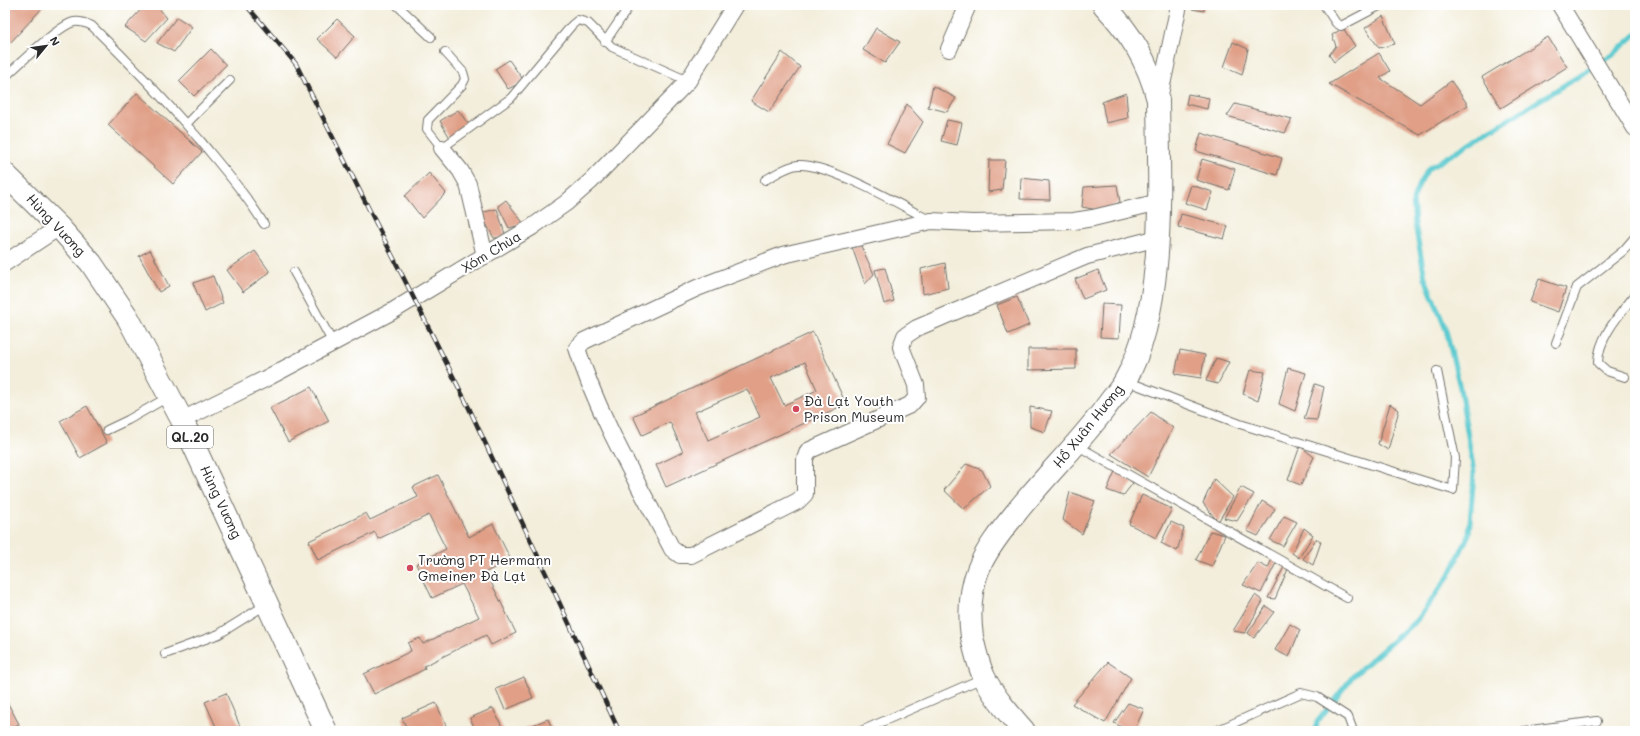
<svg xmlns="http://www.w3.org/2000/svg" width="1640" height="736" font-family="Mali,sans-serif">
  <rect width="100%" height="100%" fill="#fff"/>
  <filter id="ink" filterUnits="userSpaceOnUse"><feTurbulence type="fractalNoise" baseFrequency=".025" numOctaves="2"/><feDisplacementMap in="SourceGraphic" scale="8" xChannelSelector="R" yChannelSelector="G"/><feConvolveMatrix kernelMatrix="1 2 1 2 8 2 1 2 1" color-interpolation-filters="sRGB"/></filter>
  <filter id="wash" filterUnits="userSpaceOnUse"><feTurbulence type="fractalNoise" baseFrequency=".012" numOctaves="4" result="noise"/><feDisplacementMap in="SourceGraphic" scale="16" xChannelSelector="R" yChannelSelector="G"/><feGaussianBlur stdDeviation="0.9" result="paint"/><feColorMatrix in="noise" values="0 0 0 0 0 0 0 0 0 0 0 0 0 0 0 0 0 1.4 0 .05"/><feComposite in="paint" operator="in"/></filter>
  <g filter="url(#wash)">
    <rect width="100%" height="100%" fill="#f3eedb"/>
    <g fill="none" stroke-linecap="round" stroke-linejoin="round">
      <path stroke="#5dcad0" stroke-width="5" d="M 1316,731 L 1317,722 L 1353,676 L 1419,618 L 1450,574 L 1469,534 L 1474,473 L 1460,388 L 1446,330 L 1425,278 L 1415,224 L 1413,200 L 1419,184 L 1428,169 L 1613,55 L 1635,35"/>
    </g>
    <g id="blocks">
      <g fill="#e09f86" fill-rule="evenodd">
        <path d="M 5,5 L 45,5 L 10,43 L 5,39 Z"/>
        <path d="M 145,5 L 156,5 L 167,18 L 146,41 L 125,27 Z"/>
        <path d="M 1191,5 L 1204,5 L 1204,11 L 1192,9 Z"/>
        <path d="M 1383,16 L 1395,44 L 1379,48 L 1365,28 Z"/>
        <path d="M 177,17 L 192,27 L 174,52 L 157,43 Z"/>
        <path d="M 337,19 L 355,36 L 337,57 L 317,39 Z"/>
        <path d="M 876,28 L 900,42 L 885,63 L 863,50 Z"/>
        <path d="M 1343,28 L 1355,46 L 1334,62 L 1329,55 L 1336,46 L 1332,35 Z"/>
        <path d="M 1548,37 L 1567,67 L 1501,108 L 1482,77 Z"/>
        <path d="M 1233,42 L 1248,49 L 1242,75 L 1224,67 Z"/>
        <path d="M 211,49 L 226,65 L 194,96 L 179,81 Z"/>
        <path d="M 782,52 L 800,67 L 769,112 L 751,101 Z"/>
        <path d="M 1379,53 L 1390,71 L 1380,78 L 1420,104 L 1451,81 L 1468,105 L 1420,135 L 1329,84 Z"/>
        <path d="M 509,60 L 524,81 L 508,89 L 495,69 Z"/>
        <path d="M 933,86 L 956,98 L 947,112 L 928,107 Z"/>
        <path d="M 137,93 L 202,152 L 173,184 L 108,125 Z"/>
        <path d="M 1126,93 L 1128,118 L 1106,123 L 1102,102 Z"/>
        <path d="M 1188,94 L 1209,98 L 1207,109 L 1186,104 Z"/>
        <path d="M 907,104 L 923,122 L 905,153 L 887,144 Z"/>
        <path d="M 1235,104 L 1292,119 L 1285,133 L 1227,116 Z"/>
        <path d="M 458,110 L 469,125 L 450,138 L 440,121 Z"/>
        <path d="M 947,120 L 962,123 L 957,145 L 941,141 Z"/>
        <path d="M 1201,133 L 1282,158 L 1277,175 L 1196,151 Z"/>
        <path d="M 1202,159 L 1235,169 L 1229,190 L 1196,180 Z"/>
        <path d="M 989,160 L 1005,160 L 1002,190 L 988,192 Z"/>
        <path d="M 429,173 L 446,193 L 422,218 L 405,196 Z"/>
        <path d="M 1021,178 L 1049,181 L 1050,200 L 1020,199 Z"/>
        <path d="M 1117,185 L 1120,202 L 1103,211 L 1082,207 L 1084,187 Z"/>
        <path d="M 1191,185 L 1213,192 L 1207,210 L 1185,203 Z"/>
        <path d="M 506,200 L 524,224 L 509,228 L 498,206 Z"/>
        <path d="M 497,209 L 506,237 L 494,238 L 480,213 Z"/>
        <path d="M 1181,214 L 1228,226 L 1224,239 L 1178,227 Z"/>
        <path d="M 860,244 L 874,274 L 865,284 L 852,247 Z"/>
        <path d="M 150,250 L 169,286 L 159,292 L 139,256 Z"/>
        <path d="M 255,251 L 270,272 L 243,292 L 227,270 Z"/>
        <path d="M 945,263 L 948,288 L 923,294 L 921,269 Z"/>
        <path d="M 885,268 L 894,301 L 884,304 L 875,270 Z"/>
        <path d="M 1098,270 L 1106,290 L 1083,299 L 1075,279 Z"/>
        <path d="M 213,276 L 223,303 L 205,312 L 193,283 Z"/>
        <path d="M 1539,279 L 1566,288 L 1558,312 L 1530,302 Z"/>
        <path d="M 1017,297 L 1029,325 L 1008,334 L 997,305 Z"/>
        <path d="M 1102,304 L 1121,305 L 1119,338 L 1100,337 Z"/>
        <path d="M 813,332 L 846,404 L 666,487 L 656,465 L 683,452 L 670,422 L 642,435 L 633,416 ZM 805,362 L 817,390 L 784,405 L 771,378 ZM 747,389 L 760,417 L 708,440 L 695,412 Z"/>
        <path d="M 1028,349 L 1076,349 L 1076,369 L 1028,370 Z"/>
        <path d="M 1180,350 L 1205,355 L 1201,378 L 1175,374 Z"/>
        <path d="M 1216,358 L 1229,362 L 1218,384 L 1206,381 Z"/>
        <path d="M 1288,368 L 1306,373 L 1295,411 L 1279,404 Z"/>
        <path d="M 1250,370 L 1265,372 L 1258,401 L 1243,394 Z"/>
        <path d="M 1315,384 L 1324,387 L 1317,420 L 1304,419 Z"/>
        <path d="M 311,387 L 329,421 L 288,442 L 270,408 Z"/>
        <path d="M 1390,404 L 1399,410 L 1388,450 L 1378,444 Z"/>
        <path d="M 87,406 L 107,443 L 80,458 L 60,421 Z"/>
        <path d="M 1030,407 L 1052,411 L 1045,432 L 1030,427 Z"/>
        <path d="M 1151,412 L 1173,428 L 1148,477 L 1111,454 Z"/>
        <path d="M 1300,446 L 1314,457 L 1301,485 L 1288,480 Z"/>
        <path d="M 966,464 L 982,470 L 990,486 L 964,509 L 944,490 Z"/>
        <path d="M 1116,469 L 1133,483 L 1123,496 L 1107,490 Z"/>
        <path d="M 438,475 L 469,537 L 493,524 L 511,560 L 486,572 L 516,633 L 491,645 L 486,635 L 424,666 L 425,669 L 374,694 L 364,674 L 411,651 L 408,643 L 420,638 L 423,644 L 479,617 L 462,584 L 432,598 L 416,564 L 446,549 L 429,515 L 378,539 L 375,532 L 318,560 L 309,541 L 366,513 L 370,520 L 418,497 L 413,487 Z"/>
        <path d="M 1214,479 L 1233,497 L 1218,522 L 1203,503 Z"/>
        <path d="M 1241,487 L 1254,494 L 1237,521 L 1224,518 Z"/>
        <path d="M 1070,492 L 1095,501 L 1082,534 L 1063,520 Z"/>
        <path d="M 1142,495 L 1172,509 L 1156,538 L 1129,524 Z"/>
        <path d="M 1262,501 L 1275,509 L 1258,536 L 1247,531 Z"/>
        <path d="M 1284,516 L 1297,522 L 1283,546 L 1270,540 Z"/>
        <path d="M 1171,522 L 1184,528 L 1177,551 L 1161,543 Z"/>
        <path d="M 1304,528 L 1313,535 L 1299,558 L 1292,553 Z"/>
        <path d="M 1210,531 L 1225,535 L 1212,566 L 1196,560 Z"/>
        <path d="M 1316,539 L 1321,542 L 1313,565 L 1303,559 Z"/>
        <path d="M 1272,559 L 1277,561 L 1261,593 L 1243,585 L 1258,563 L 1268,568 Z"/>
        <path d="M 1284,567 L 1288,569 L 1275,599 L 1268,598 Z"/>
        <path d="M 1255,595 L 1263,601 L 1245,633 L 1233,631 Z"/>
        <path d="M 1266,606 L 1274,612 L 1254,638 L 1248,633 Z"/>
        <path d="M 1290,624 L 1300,630 L 1289,657 L 1275,650 Z"/>
        <path d="M 1108,662 L 1131,678 L 1105,723 L 1072,704 Z"/>
        <path d="M 524,677 L 533,698 L 505,710 L 496,689 Z"/>
        <path d="M 226,693 L 242,731 L 218,731 L 205,702 Z"/>
        <path d="M 5,698 L 19,724 L 5,731 Z"/>
        <path d="M 436,703 L 448,730 L 408,731 L 402,718 Z"/>
        <path d="M 1128,703 L 1144,709 L 1134,731 L 1129,731 L 1114,723 Z"/>
        <path d="M 493,708 L 504,731 L 476,731 L 470,718 Z"/>
        <path d="M 548,719 L 553,731 L 527,731 L 525,728 Z"/>
      </g>
    </g>
  </g>
  <g filter="url(#ink)">
    <use href="#blocks" fill-opacity="0" stroke="#716f69" stroke-width="1"/>
    <g fill="none" stroke-linecap="round" stroke-linejoin="round">
      <defs>
        <g id="lane">
          <path d="M 397,5 L 431,37"/>
          <path d="M 1324,5 L 1336,23 L 1341,26 L 1381,5"/>
          <path d="M 605,42 L 630,5"/>
          <path d="M 445,52 L 463,72 L 465,79 L 462,85 L 428,120 L 427,129 L 442,148 L 511,98 L 572,25 L 578,20 L 588,23 L 612,47 L 688,81"/>
          <path d="M 5,77 C 17,66 59,25 74,22 C 81,21 86,23 92,26 C 129,62 165,100 199,139 C 222,167 245,193 264,224"/>
          <path d="M 186,124 L 230,80"/>
          <path d="M 765,180 C 775,175 786,166 798,165 C 828,163 901,205 929,220"/>
          <path d="M 294,272 L 333,343"/>
          <path d="M 1556,343 L 1577,287 L 1623,251 L 1635,237"/>
          <path d="M 1625,377 L 1607,371 L 1598,363 C 1598,338 1619,315 1635,295"/>
          <path d="M 1126,381 L 1240,424 L 1453,490 L 1455,458 L 1437,371"/>
          <path d="M 107,430 L 128,420 L 168,397"/>
          <path d="M 1076,445 L 1347,598"/>
          <path d="M 165,654 L 219,634 L 267,604"/>
          <path d="M 861,731 L 983,678"/>
          <path d="M 1216,731 L 1301,693 L 1317,697 L 1348,717 L 1353,731"/>
          <path d="M 1524,731 L 1597,721"/>
        </g>
        <g id="street">
          <path d="M 1560,5 L 1635,128"/>
          <path d="M 949,49 L 968,5"/>
          <path d="M 1159,99 L 1179,5"/>
          <path d="M 442,148 L 460,170 L 468,184 L 485,256"/>
          <path d="M 1158,238 L 1087,256 L 947,315 L 917,328 L 905,336 L 901,347 L 916,385 L 917,397 L 910,405 L 808,451 L 805,459 L 805,494 L 798,501 L 691,555 L 680,555 L 672,549 C 639,485 598,416 577,348 L 584,341 L 697,288 L 783,255 L 931,221 L 973,223 L 1074,221 L 1093,218 L 1159,202"/>
          <path d="M 5,263 L 59,227"/>
          <path d="M 182,420 L 265,379 L 391,312 L 532,227 L 566,203 L 591,181 L 688,81 L 735,5"/>
        </g>
        <path id="secondary" d="M 1024,731 C 1010,715 994,697 984,677 C 978,664 975,651 972,637 C 969,615 970,591 978,570 C 986,550 1001,531 1015,514 C 1044,477 1078,445 1106,407 C 1112,398 1120,390 1125,381 C 1167,307 1159,183 1158,100 C 1148,61 1131,34 1104,5"/>
        <path id="highway" d="M 5,174 L 59,227 L 91,263 L 128,318 L 182,420 L 326,731"/>
      </defs>
      <use href="#lane" stroke="#716f69" stroke-width="10"/>
      <use href="#street" stroke="#716f69" stroke-width="18"/>
      <use href="#secondary" stroke="#716f69" stroke-width="24"/>
      <use href="#highway" stroke="#716f69" stroke-width="24"/>
      <use href="#lane" stroke="#fff" stroke-width="8"/>
      <use href="#street" stroke="#fff" stroke-width="16"/>
      <use href="#secondary" stroke="#fff" stroke-width="22"/>
      <use href="#highway" stroke="#fff" stroke-width="22"/>
      <defs>
        <path id="rail" d="M 246,5 L 296,64 L 469,408 L 619,731"/>
      </defs>
      <use href="#rail" stroke="#2b2b2b" stroke-width="4.5"/>
      <use href="#rail" stroke="#fff" stroke-width="3" stroke-dasharray="9" stroke-linecap="butt"/>
    </g>
  </g>
  <g fill="#d1495b" stroke="#fff" stroke-width="1.5">
    <circle cx="796" cy="409" r="4"/>
    <circle cx="410" cy="568" r="4"/>
  </g>
  <g text-anchor="middle" stroke-width="4" stroke-linejoin="round" paint-order="stroke">
    <rect fill="#fff" stroke="#6b6b6b" stroke-width="1" x="167" y="426" width="46" height="22" rx="3"/>
    <g font-size="13" font-weight="bold" fill="#2b2b2b">
      <text x="190" y="442">QL.20</text>
    </g>
    <g font-size="14" fill="#2b2b2b" stroke="#fff">
      <text transform="translate(56 225) rotate(47)" y="5">Hùng Vương</text>
      <text transform="translate(491 252) rotate(-31)" y="5">Xóm Chùa</text>
      <text transform="translate(1088 426) rotate(-51)" y="5">Hồ Xuân Hương</text>
      <text transform="translate(221 502) rotate(65)" y="5">Hùng Vương</text>
    </g>
    <g font-size="14" fill="#2b2b2b" stroke="#fff" text-anchor="start">
      <text x="804" y="406">Đà Lạt Youth<tspan x="804" dy="16">Prison Museum</tspan></text>
      <text x="418" y="565">Trường PT Hermann<tspan x="418" dy="16">Gmeiner Đà Lạt</tspan></text>
    </g>
  </g>
  <rect width="1640" height="736" fill="none" stroke="#fff" stroke-width="20"/>
  <g transform="translate(46 46) rotate(61)" stroke="#ffffff" stroke-width="3" paint-order="stroke">
  <path d="M0-3L7 15L0 10L-7 15Z" fill="#2b2b2b"/>
  <text y="-6" font-size="11" font-weight="bold" text-anchor="middle" fill="#2b2b2b">N</text>
  </g>
</svg>
